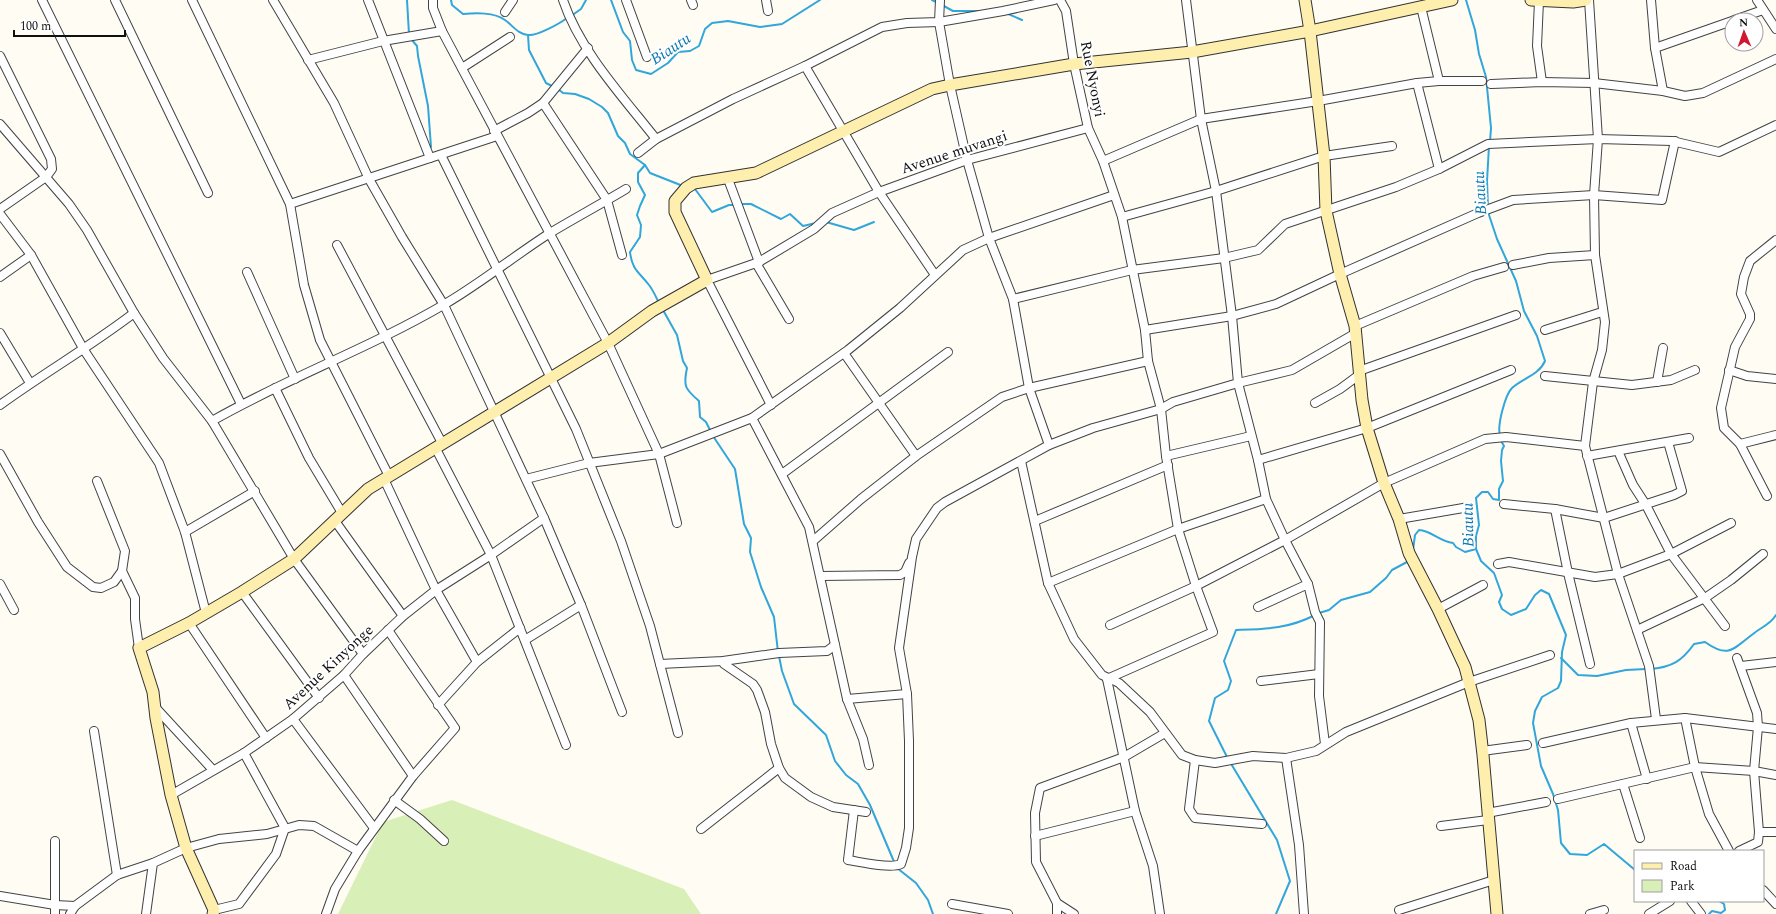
<svg xmlns="http://www.w3.org/2000/svg" width="1776" height="914" font-family="Spectral,serif">
  <rect width="100%" height="100%" fill="#fffcf4"/>
  <path fill="#d9efb8" d="M 452,800 L 684,889 L 701,914 L 338,914 L 383,822 Z"/>
  <g fill="none" stroke-linecap="round" stroke-linejoin="round">
    <g stroke="#31a6db" stroke-width="2">
      <path d="M 407,0 L 409,34"/>
      <path d="M 451,0 L 452,5 L 463,14 C 476,13 494,12 505,20 C 512,25 519,35 528,35 C 537,36 559,24 567,18"/>
      <path d="M 611,0 L 623,32 L 630,41 L 632,60 L 636,70 L 651,74 L 668,63 L 678,52 L 690,51 L 699,46 L 705,29 L 712,23 L 728,21 L 760,27 L 782,24 L 820,0"/>
      <path d="M 932,0 L 938,3"/>
      <path d="M 1466,0 L 1475,30 L 1479,54 L 1486,77 L 1491,128 L 1490,142"/>
      <path d="M 942,5 L 953,11 L 980,11"/>
      <path d="M 1006,13 L 1022,20"/>
      <path d="M 571,16 L 581,9 L 586,0"/>
      <path d="M 528,35 L 529,50 L 546,83 L 554,87"/>
      <path d="M 411,39 L 417,46 L 418,56 L 428,106 L 431,147"/>
      <path d="M 558,89 L 563,93 L 575,94 L 589,99 L 602,107 L 608,113 L 618,136 L 625,143 L 630,154 L 645,165 L 638,173 L 638,182 L 645,195 L 640,206 L 637,215 L 641,225 L 640,237 L 630,252 C 632,270 639,272 649,285 C 653,290 656,297 659,303"/>
      <path d="M 645,165 L 650,173 L 683,186"/>
      <path d="M 693,188 L 695,189 L 712,212 L 729,205 L 735,205"/>
      <path d="M 741,204 L 751,204 L 781,219 L 790,214 L 803,226 L 816,223"/>
      <path d="M 1488,208 L 1487,181 L 1489,146"/>
      <path d="M 1488,212 L 1497,239 L 1516,281 L 1524,311 L 1537,336 L 1545,361 C 1539,375 1523,378 1512,388 C 1505,395 1497,426 1500,435"/>
      <path d="M 826,222 L 854,230 L 874,222"/>
      <path d="M 663,310 L 677,335 L 683,361 L 687,368 C 683,386 685,389 699,401 L 700,417 L 706,422 L 711,432"/>
      <path d="M 713,436 L 735,469 L 744,524 L 751,538 L 750,552 L 761,587 L 774,617 L 778,652"/>
      <path d="M 1500,439 L 1504,446 L 1502,450 L 1501,461 L 1503,481 L 1499,489 L 1499,500 L 1493,499 L 1488,492 L 1482,492 L 1476,498 L 1479,525 L 1476,536 L 1476,549 L 1481,561 L 1494,573 L 1502,595 L 1499,602 L 1502,609 L 1511,615 L 1526,609 L 1535,595 L 1541,590 L 1549,594 L 1566,635 L 1562,652 L 1561,681 L 1558,688 L 1542,697 L 1535,711 L 1533,723 L 1541,766 L 1553,794 L 1558,810 L 1561,843 L 1570,854 L 1587,855 L 1604,844 L 1635,870"/>
      <path d="M 1413,550 L 1415,535 L 1419,530 C 1432,531 1439,541 1453,543 L 1456,547 L 1465,552 L 1476,549"/>
      <path d="M 1319,613 L 1329,610 L 1341,600 L 1370,592 L 1386,578 L 1392,570 L 1407,562 L 1408,560"/>
      <path d="M 779,656 L 782,671 L 794,704 L 826,735 L 835,761 L 846,775 L 858,784 L 870,805 L 895,864"/>
      <path d="M 1561,658 L 1578,675 L 1597,676 L 1626,670 L 1646,669"/>
      <path d="M 1651,669 C 1672,667 1682,661 1694,644 L 1705,642 C 1729,659 1733,649 1753,634 C 1761,627 1770,625 1776,615"/>
      <path d="M 1228,759 L 1209,721 L 1215,698 L 1228,690 L 1231,681 L 1224,661 L 1236,630 C 1265,629 1288,629 1315,615"/>
      <path d="M 1230,762 L 1277,840 L 1290,881 L 1276,914"/>
      <path d="M 897,868 L 916,883 L 928,900 L 933,914"/>
      <path d="M 1709,914 L 1712,911 L 1721,913 L 1725,910 L 1724,904 L 1719,901"/>
    </g>
    <defs>
      <g id="street">
        <path d="M 42,0 L 241,404"/>
        <path d="M 115,0 L 208,193"/>
        <path d="M 192,0 L 290,204 L 304,285 L 320,340 L 389,476"/>
        <path d="M 273,0 L 334,103 L 369,179 L 402,237 L 444,305 L 544,518 L 581,605 L 622,712"/>
        <path d="M 368,0 L 430,158"/>
        <path d="M 433,0 L 433,8 L 442,31 L 608,343 L 659,454 L 677,523"/>
        <path d="M 563,0 C 580,51 623,97 656,139"/>
        <path d="M 626,0 L 647,57"/>
        <path d="M 691,0 L 693,5"/>
        <path d="M 766,0 L 768,11"/>
        <path d="M 940,0 L 939,22 L 950,85 L 967,160 L 989,238 L 1013,299 L 1029,388 L 1049,445"/>
        <path d="M 1060,0 L 1066,11 L 1074,64 L 1088,128 L 1103,161 L 1122,217 L 1145,330 L 1148,361 L 1161,409 L 1166,456 L 1178,529 L 1196,586 L 1213,632 L 1107,679"/>
        <path d="M 1186,0 L 1201,119 L 1216,191 L 1232,316 L 1238,383 L 1258,460 L 1266,499 L 1285,540 L 1308,584 L 1315,612 L 1320,622 L 1319,696 L 1325,744"/>
        <path d="M 1589,0 L 1598,139 L 1594,195 L 1595,255 L 1605,322 L 1602,350 L 1593,382 L 1585,446 L 1618,574 L 1649,666 L 1656,719"/>
        <path d="M 1651,0 L 1655,48 L 1663,91"/>
        <path d="M 1757,0 L 1776,29"/>
        <path d="M 1539,1 L 1537,46 L 1542,82"/>
        <path d="M 1421,7 L 1439,81"/>
        <path d="M 505,12 L 513,0"/>
        <path d="M 1734,20 L 1763,10"/>
        <path d="M 1655,48 L 1732,21"/>
        <path d="M 0,56 L 51,159 L 52,169 L 46,177 L 0,209"/>
        <path d="M 308,60 L 383,41 L 442,31"/>
        <path d="M 805,66 L 879,192 L 935,275"/>
        <path d="M 462,68 L 510,37"/>
        <path d="M 1417,83 L 1439,169"/>
        <path d="M 1491,84 L 1542,82 L 1594,83 L 1663,91 L 1685,96 L 1703,93 L 1776,59"/>
        <path d="M 543,103 L 607,200 L 622,255"/>
        <path d="M 0,124 L 69,204 L 87,230 L 134,313 L 163,358 L 212,421 L 294,559 L 363,654"/>
        <path d="M 494,131 L 528,113 L 543,103 L 588,48"/>
        <path d="M 638,153 L 656,139 L 733,99 L 805,66 L 882,27 L 907,23 L 939,22 L 1003,11 L 1054,0"/>
        <path d="M 441,155 L 576,429 L 621,541 L 650,626 L 678,733"/>
        <path d="M 1103,161 L 1201,119 L 1318,101 L 1417,83 L 1439,81 L 1482,81"/>
        <path d="M 728,179 L 759,262"/>
        <path d="M 290,204 L 497,136"/>
        <path d="M 0,214 L 31,255 L 84,350 L 159,463 L 185,532 L 206,613"/>
        <path d="M 1122,217 L 1216,191 L 1324,156 L 1392,146"/>
        <path d="M 337,245 L 442,443"/>
        <path d="M 756,263 L 789,319"/>
        <path d="M 1513,265 L 1549,258 L 1595,255"/>
        <path d="M 247,272 L 295,379"/>
        <path d="M 0,277 L 31,255"/>
        <path d="M 1013,299 L 1132,270 L 1224,258 L 1258,250 L 1285,224 L 1396,187 L 1439,169 L 1488,144 L 1598,139 L 1672,141 L 1719,152 L 1776,125"/>
        <path d="M 1355,326 L 1473,276 L 1504,267"/>
        <path d="M 1145,330 L 1232,316 L 1276,304 L 1340,274 L 1478,213 L 1513,200 L 1594,195 L 1662,200 L 1675,141"/>
        <path d="M 1545,330 L 1602,312"/>
        <path d="M 0,333 L 30,383"/>
        <path d="M 844,353 L 916,456"/>
        <path d="M 1729,370 L 1747,376 L 1776,379"/>
        <path d="M 1359,371 L 1516,315"/>
        <path d="M 1545,376 L 1632,385 L 1671,380 L 1695,370"/>
        <path d="M 1657,382 L 1663,348"/>
        <path d="M 275,388 L 309,458 L 342,513"/>
        <path d="M 1315,403 L 1340,389 L 1359,375"/>
        <path d="M 0,405 C 44,373 91,346 134,313"/>
        <path d="M 771,405 L 707,280 L 759,262 L 814,229 L 832,213 L 879,192 L 967,160 L 1088,128"/>
        <path d="M 752,418 L 809,527 L 847,699 L 863,739 L 869,765"/>
        <path d="M 212,421 C 287,378 370,348 445,304 C 481,283 514,256 550,233 C 575,218 601,204 626,189"/>
        <path d="M 1740,444 L 1776,435"/>
        <path d="M 435,447 L 491,555 L 566,745"/>
        <path d="M 1618,451 L 1633,485 L 1646,505 L 1671,554 L 1725,626"/>
        <path d="M 0,454 L 38,522 L 67,567 L 93,587 L 101,588 L 114,582 L 122,571"/>
        <path d="M 1166,456 L 1251,436"/>
        <path d="M 1587,456 L 1689,438"/>
        <path d="M 1258,460 L 1367,428 L 1511,370"/>
        <path d="M 1021,461 L 1048,583 L 1074,639 L 1102,675 L 1119,683 L 1150,712 L 1182,755 L 1195,760 L 1215,763 L 1253,756 L 1286,758 L 1316,751 L 1346,732 L 1469,682 L 1550,655"/>
        <path d="M 782,474 L 948,352"/>
        <path d="M 384,479 L 436,590 L 477,662"/>
        <path d="M 526,479 L 589,463 L 659,454 L 752,418 L 848,350 L 900,308 L 963,250 L 989,238 L 1114,195"/>
        <path d="M 97,481 L 125,551 L 122,571 L 135,598 L 135,619 L 139,648"/>
        <path d="M 1767,496 L 1740,444 L 1724,428 L 1721,408 L 1735,347 L 1750,319 L 1750,314 L 1741,294 L 1744,277 L 1750,261 L 1776,240"/>
        <path d="M 1504,504 L 1555,509 L 1604,518 L 1674,495 L 1682,491 L 1668,442"/>
        <path d="M 1555,509 L 1568,573 L 1590,664"/>
        <path d="M 1399,519 L 1469,507"/>
        <path d="M 335,521 L 403,616"/>
        <path d="M 1035,521 L 1168,465"/>
        <path d="M 185,532 L 255,491"/>
        <path d="M 813,541 L 861,499 L 916,456 L 1002,397 L 1029,388 L 1148,361"/>
        <path d="M 1498,564 L 1509,562 L 1595,577 L 1618,574 L 1671,554 L 1731,523"/>
        <path d="M 821,576 L 900,575 L 905,572 L 909,563"/>
        <path d="M 1048,583 L 1178,529 L 1266,499"/>
        <path d="M 0,584 L 14,610"/>
        <path d="M 242,592 L 319,698"/>
        <path d="M 1258,607 L 1308,584"/>
        <path d="M 1438,609 L 1483,585"/>
        <path d="M 189,623 L 266,738"/>
        <path d="M 1110,625 L 1196,586 L 1285,540 L 1384,483 L 1485,439 L 1506,437 L 1585,446"/>
        <path d="M 1637,630 L 1705,598 L 1731,580 L 1763,554"/>
        <path d="M 525,640 L 581,605"/>
        <path d="M 1737,658 L 1757,713 L 1758,727 L 1754,771 L 1759,832 L 1758,842 L 1739,851"/>
        <path d="M 723,661 L 724,664 L 753,684 L 757,690 L 765,712 L 771,744 L 779,768 L 785,778 L 811,797 L 833,807 L 866,812"/>
        <path d="M 660,664 L 723,661 L 779,653 L 827,651 L 835,645"/>
        <path d="M 1741,666 L 1776,662"/>
        <path d="M 344,675 L 413,776"/>
        <path d="M 1107,679 L 1135,811 L 1153,866 L 1160,914"/>
        <path d="M 1261,681 L 1319,674"/>
        <path d="M 847,699 L 907,694"/>
        <path d="M 438,705 L 477,662 L 520,628"/>
        <path d="M 155,707 L 213,770"/>
        <path d="M 1685,718 L 1695,767 L 1709,814 L 1729,851"/>
        <path d="M 293,719 L 374,828"/>
        <path d="M 1631,723 L 1647,779"/>
        <path d="M 94,731 L 117,875"/>
        <path d="M 1543,743 L 1631,723 L 1685,718 L 1776,729"/>
        <path d="M 1482,751 L 1527,745"/>
        <path d="M 1286,758 L 1299,845 L 1304,914"/>
        <path d="M 1195,760 L 1189,809 L 1195,818 L 1262,824"/>
        <path d="M 1623,784 L 1640,838"/>
        <path d="M 171,795 L 244,753 L 293,719 L 344,675 L 363,654 L 403,616 L 436,590 L 491,555 L 544,518"/>
        <path d="M 1558,799 L 1695,767 L 1754,771 L 1776,775"/>
        <path d="M 394,800 L 420,819 L 444,841"/>
        <path d="M 854,810 L 848,860 C 861,862 890,869 901,864 L 906,848 L 909,828 L 909,741 L 907,694 L 899,648 L 912,557 L 916,539 L 937,508 L 945,502 L 1049,445 L 1093,428 L 1161,409 L 1173,402 L 1238,383 L 1292,370 L 1356,333"/>
        <path d="M 1487,813 L 1546,802"/>
        <path d="M 1441,826 L 1488,820"/>
        <path d="M 701,829 L 779,768"/>
        <path d="M 1759,832 L 1776,832"/>
        <path d="M 1035,836 L 1135,811"/>
        <path d="M 55,841 L 55,914"/>
        <path d="M 1763,890 L 1776,904"/>
        <path d="M 0,896 L 55,905 L 75,906"/>
        <path d="M 1691,901 L 1701,914"/>
        <path d="M 1057,903 L 1074,914"/>
        <path d="M 952,904 L 1008,914"/>
        <path d="M 214,910 L 239,904 L 276,854 L 285,828 L 244,753"/>
        <path d="M 1399,910 L 1494,880"/>
        <path d="M 70,914 L 75,906 L 117,875 L 153,863"/>
        <path d="M 146,914 L 153,863 L 186,848 L 219,839 L 267,834 L 299,825 L 314,826 L 358,851"/>
        <path d="M 326,914 L 335,889 L 358,851 L 413,776 L 455,728 L 388,630"/>
        <path d="M 1057,914 L 1057,903 L 1036,862 L 1035,813 L 1040,788 L 1124,757 L 1165,733"/>
        <path d="M 1590,914 L 1604,910"/>
        <path d="M 1649,914 L 1670,901"/>
      </g>
      <g id="secondary">
        <path d="M 1305,0 L 1310,31 L 1324,156 L 1326,211 L 1340,274 L 1355,326 L 1362,400 L 1367,428 L 1384,483 L 1399,519 L 1409,553 L 1438,609 L 1465,667 L 1469,682 L 1479,720 L 1483,755 L 1497,914"/>
        <path d="M 1531,0 L 1573,2 L 1586,0"/>
        <path d="M 213,914 L 214,910 L 186,848 L 171,795 L 156,718 L 153,692 L 139,648 L 189,623 L 242,592 L 294,559 L 368,489 L 608,343 L 652,311 L 707,280 L 675,212 L 675,201 L 686,188 L 694,183 L 756,173 L 932,89 L 950,85 L 1074,64 L 1192,52 L 1310,31 L 1452,0"/>
      </g>
    </defs>
    <use href="#street" stroke="#434343" stroke-width="10"/>
    <use href="#secondary" stroke="#323232" stroke-width="13"/>
    <use href="#street" stroke="#fff" stroke-width="8"/>
    <use href="#secondary" stroke="#ffefaf" stroke-width="11"/>
  </g>
  <g text-anchor="middle" stroke-width="4" stroke-linejoin="round" paint-order="stroke">
    <g font-size="15" fill="#101010" stroke="#fff">
      <text transform="translate(1093 79) rotate(79)" y="5">Rue Nyonyi</text>
      <text transform="translate(954 152) rotate(-18)" y="5">Avenue muvangi</text>
      <text transform="translate(328 667) rotate(-43)" y="5">Avenue Kinyonge</text>
    </g>
    <g font-size="16" font-style="italic" fill="#0b77b1" stroke="#fff">
      <text transform="translate(670 48) rotate(-33)" y="6">Biautu</text>
      <text transform="translate(1479 193) rotate(-93)" y="6">Biautu</text>
      <text transform="translate(1467 525) rotate(-91)" y="6">Biautu</text>
    </g>
  </g>
  <rect x="1634" y="850" width="130" height="52" fill="#ffffff" stroke="#9f9f9f"/>
  <rect x="1642" y="863" width="20" height="6" fill="#ffefaf" stroke="#9f9f9f"/>
  <text x="1670" y="870" font-size="12" fill="#101010">Road</text>
  <rect x="1642" y="880" width="20" height="12" fill="#d9efb8" stroke="#9f9f9f"/>
  <text x="1670" y="890" font-size="12" fill="#101010">Park</text>
  <g transform="translate(1744 32) rotate(358)"><circle r="19" fill="#ffffff" stroke="#9f9f9f"/>
  <path d="M0-3L7 15L0 10L-7 15Z" fill="#d01831"/>
  <text y="-6" font-size="11" font-weight="bold" text-anchor="middle" fill="#101010">N</text>
  </g>
  <path d="M14 30v6h111v-6" fill="none" stroke="#101010" stroke-width="2"/>
  <text x="20" y="30" font-size="12" fill="#101010" stroke="#ffffff" stroke-width="3" paint-order="stroke">100 m</text>
</svg>
